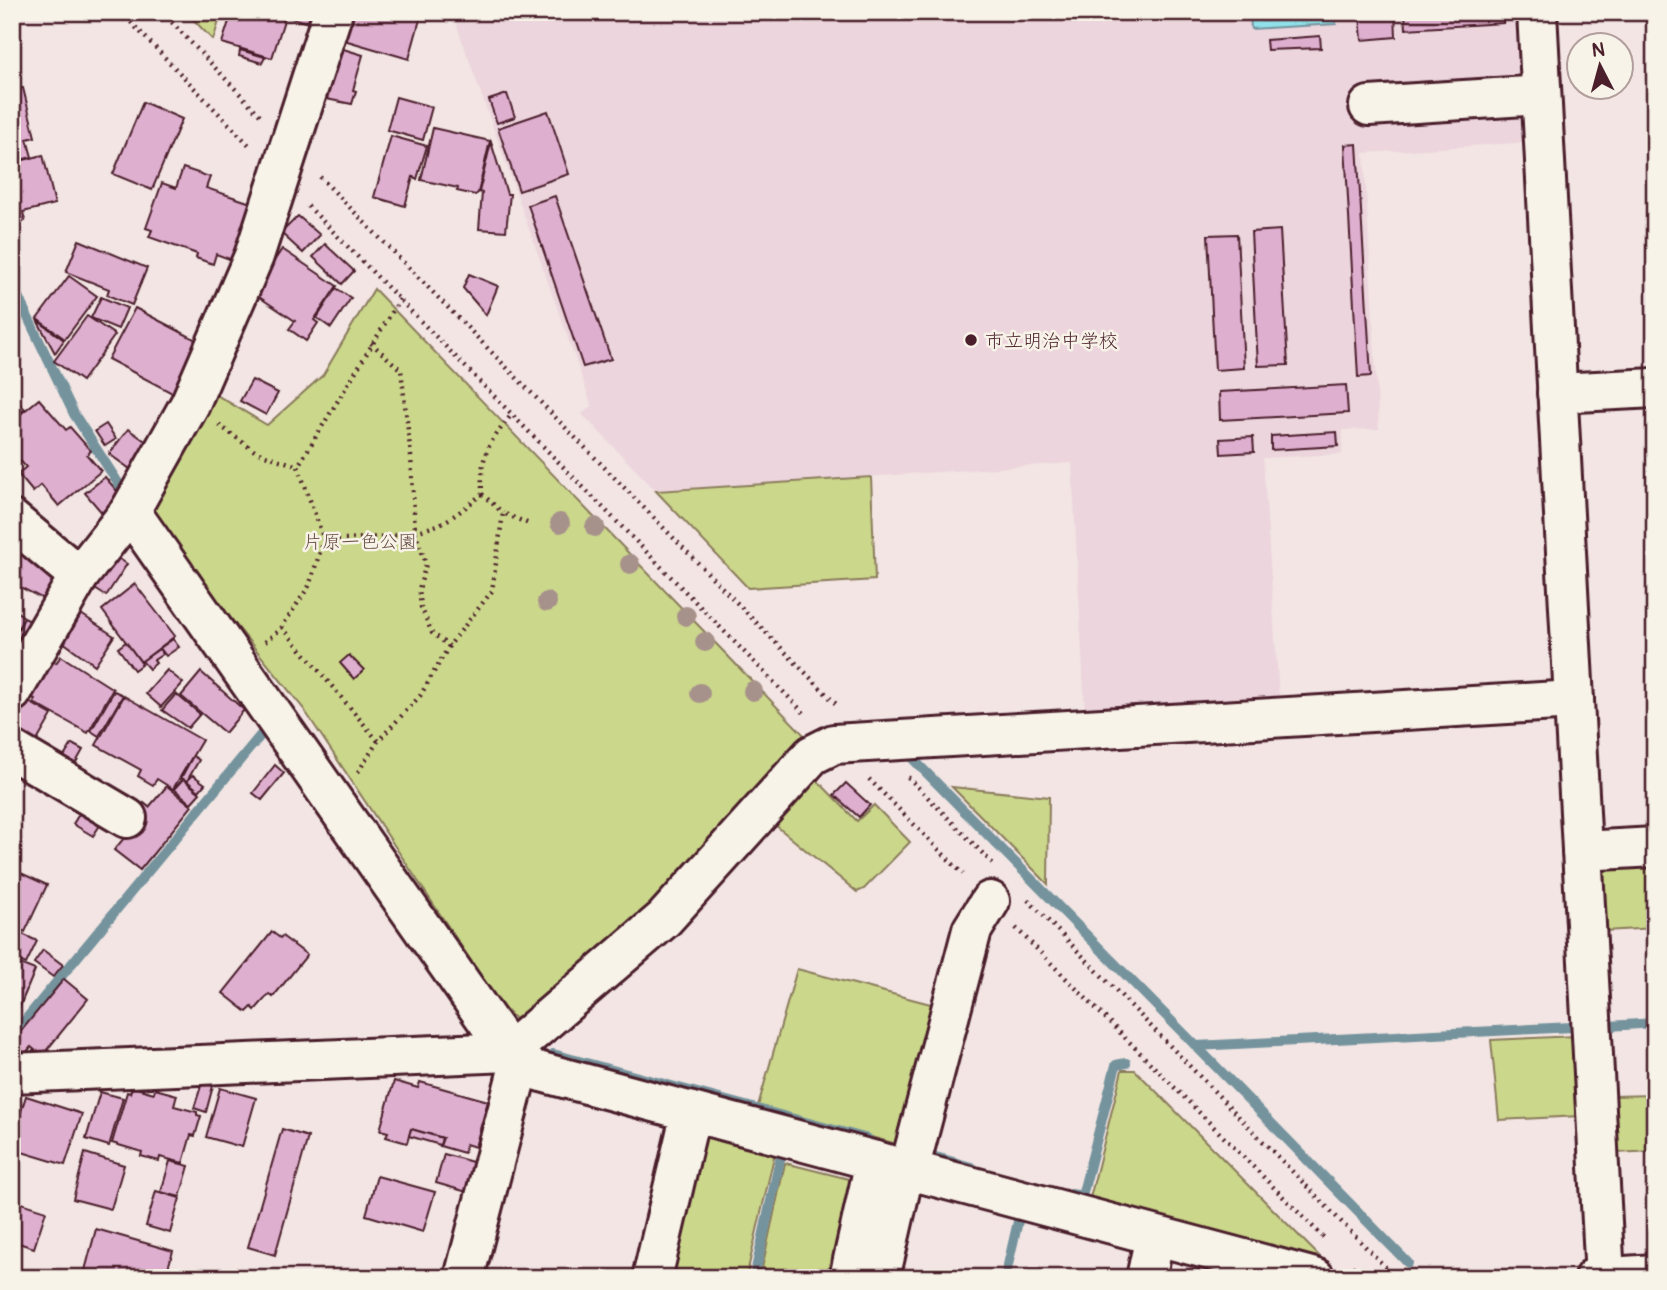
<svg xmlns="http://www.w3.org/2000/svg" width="1667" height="1290" font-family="Pangolin,'Klee One',sans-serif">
  <rect width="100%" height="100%" fill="#f2e5e3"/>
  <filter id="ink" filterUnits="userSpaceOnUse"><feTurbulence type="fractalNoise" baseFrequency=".0143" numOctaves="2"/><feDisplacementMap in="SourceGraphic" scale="14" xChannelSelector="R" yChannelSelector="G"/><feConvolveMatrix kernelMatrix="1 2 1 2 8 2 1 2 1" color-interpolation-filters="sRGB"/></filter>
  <g filter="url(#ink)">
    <path fill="#ecd5dd" d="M 452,12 L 1522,12 L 1530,142 L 1364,153 L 1379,429 L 1343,430 L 1342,454 L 1263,458 L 1279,698 L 1085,711 L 1072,463 L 656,491 L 582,414 L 592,406 Z"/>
    <g fill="#cbd78b" stroke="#8a7b5b" stroke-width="2">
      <path d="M 186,12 L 222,12 L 213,40 Z"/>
      <path d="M 374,289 L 805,736 L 657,908 L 522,1025 L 501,1006 L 303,708 L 144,511 L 208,390 L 267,425 L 323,375 Z"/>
      <path d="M 871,477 L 875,580 L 748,588 L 656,491 Z"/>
      <path d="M 811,774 L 857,821 L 874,805 L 910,842 L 864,889 L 857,892 L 769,820 Z"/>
      <path d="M 952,787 L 1049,797 L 1048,884 Z"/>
      <path d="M 1655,860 L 1655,928 L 1604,931 L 1601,874 L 1611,863 Z"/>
      <path d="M 797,969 L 942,1007 L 904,1146 L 758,1106 Z"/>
      <path d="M 1576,1036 L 1580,1116 L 1499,1120 L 1491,1040 Z"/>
      <path d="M 1122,1070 L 1135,1070 L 1332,1269 L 1089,1202 Z"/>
      <path d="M 1655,1095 L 1655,1151 L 1615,1153 L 1613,1096 Z"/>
      <path d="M 711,1130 L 776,1148 L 746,1278 L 662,1278 L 694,1137 Z"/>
      <path d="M 785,1163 L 861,1182 L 837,1278 L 803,1278 L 762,1268 Z"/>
    </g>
    <path fill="#90e1e9" stroke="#74939d" stroke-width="2" d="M 1250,12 L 1335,12 L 1336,24 L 1251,29 Z"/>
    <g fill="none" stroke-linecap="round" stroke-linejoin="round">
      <path stroke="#666d77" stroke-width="2" d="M 1257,12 L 1258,19 L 1261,21 L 1325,17 L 1328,12"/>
      <g stroke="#74939d" stroke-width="10">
        <path d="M 12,284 L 74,414 L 122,489"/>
        <path d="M 913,759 L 1196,1046 L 1573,1027"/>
        <path d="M 1609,1026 L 1655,1023"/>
        <path d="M 12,1036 L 264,731"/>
        <path d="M 1196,1046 L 1408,1263"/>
        <path d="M 553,1054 L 868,1139"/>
        <path d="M 925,1154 L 971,1167"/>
        <path d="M 1071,1194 L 1082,1196 L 1116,1065 L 1126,1063"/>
        <path d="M 754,1278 L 781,1155"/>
        <path d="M 1005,1278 L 1019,1217"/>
      </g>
    </g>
    <g fill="#dfafd0" stroke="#4a1f2b" stroke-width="2">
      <path d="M 232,12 L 270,12 L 285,17 L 272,58 L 222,43 Z"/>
      <path d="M 289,12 L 316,12 L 312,24 L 288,17 Z"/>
      <path d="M 352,12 L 422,12 L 409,59 L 344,40 Z"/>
      <path d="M 1369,12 L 1395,12 L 1396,37 L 1362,40 L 1360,16 L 1370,15 Z"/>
      <path d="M 1405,12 L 1503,12 L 1503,23 L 1406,29 Z"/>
      <path d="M 1320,36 L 1321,48 L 1267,50 L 1266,40 Z"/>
      <path d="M 330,45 L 363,55 L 353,90 L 356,91 L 352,104 L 321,98 Z"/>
      <path d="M 240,50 L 265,57 L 262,63 L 239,56 Z"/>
      <path d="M 12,81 L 15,90 L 23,88 L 35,137 L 27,139 L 32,157 L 12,162 Z"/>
      <path d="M 507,94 L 515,117 L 497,123 L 489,100 Z"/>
      <path d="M 396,97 L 432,107 L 423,140 L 387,130 Z"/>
      <path d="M 143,102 L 182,119 L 152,190 L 113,174 Z"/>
      <path d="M 548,111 L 569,174 L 519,191 L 498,128 Z"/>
      <path d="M 433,128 L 490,141 L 478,193 L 475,195 L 457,191 L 458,188 L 421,180 Z"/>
      <path d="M 391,136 L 427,146 L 417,179 L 413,177 L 405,206 L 374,197 Z"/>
      <path d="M 491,142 L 507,194 L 510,194 L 506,231 L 479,229 L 482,193 L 479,192 Z"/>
      <path d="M 1357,144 L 1371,376 L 1358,377 L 1345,145 Z"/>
      <path d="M 43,155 L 55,204 L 23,212 L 25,221 L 18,223 L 12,208 L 12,163 Z"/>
      <path d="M 183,168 L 210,177 L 206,188 L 254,204 L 235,261 L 216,254 L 213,264 L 196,258 L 197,254 L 149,237 L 152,230 L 146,228 L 162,183 L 176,188 Z"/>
      <path d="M 555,196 L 611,359 L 583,367 L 528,205 Z"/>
      <path d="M 298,216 L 320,235 L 303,253 L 281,233 Z"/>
      <path d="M 1280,230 L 1288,365 L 1258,366 L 1251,232 Z"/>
      <path d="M 1237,234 L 1244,368 L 1215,370 L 1208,235 Z"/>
      <path d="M 79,240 L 147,268 L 132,305 L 107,295 L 109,289 L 66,272 Z"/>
      <path d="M 325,244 L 354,271 L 342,284 L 313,257 Z"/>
      <path d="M 282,249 L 337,286 L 314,320 L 318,323 L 306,341 L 289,329 L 295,321 L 253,293 Z"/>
      <path d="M 469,274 L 498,286 L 486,315 L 463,288 Z"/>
      <path d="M 69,276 L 97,296 L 65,339 L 37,319 Z"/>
      <path d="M 336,288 L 351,298 L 331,328 L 317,318 Z"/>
      <path d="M 101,297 L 127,308 L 118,329 L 91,318 Z"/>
      <path d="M 135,308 L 202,343 L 174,394 L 108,359 Z"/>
      <path d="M 87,316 L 115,335 L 82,381 L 54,361 Z"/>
      <path d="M 37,320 L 64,340 L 55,353 Z"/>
      <path d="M 252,380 L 278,393 L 266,415 L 240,401 Z"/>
      <path d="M 1346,385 L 1348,413 L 1220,420 L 1219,392 Z"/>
      <path d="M 39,399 L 66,430 L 70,427 L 91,451 L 87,455 L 101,471 L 59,506 L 41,485 L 33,492 L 18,474 L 26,467 L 12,452 L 12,421 Z"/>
      <path d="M 16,400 L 25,409 L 12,420 L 12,403 Z"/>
      <path d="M 106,424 L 116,439 L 105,446 L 95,431 Z"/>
      <path d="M 128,429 L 151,445 L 133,471 L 109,454 Z"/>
      <path d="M 1337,432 L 1338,446 L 1271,450 L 1271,436 Z"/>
      <path d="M 1253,437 L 1254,452 L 1221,454 L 1220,439 Z"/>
      <path d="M 105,477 L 118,492 L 104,515 L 85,493 Z"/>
      <path d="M 12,542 L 38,557 L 34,564 L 62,579 L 49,602 L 12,583 Z"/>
      <path d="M 109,552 L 127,564 L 106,596 L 87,584 Z"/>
      <path d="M 135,584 L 175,636 L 141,662 L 102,610 Z"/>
      <path d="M 12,608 L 24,617 L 13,638 L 12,637 Z"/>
      <path d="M 81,614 L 114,636 L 95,665 L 63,642 Z"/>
      <path d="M 24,618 L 37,624 L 28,643 L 15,636 Z"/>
      <path d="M 173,639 L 179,647 L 166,656 L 160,648 Z"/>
      <path d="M 126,642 L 142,664 L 134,670 L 118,648 Z"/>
      <path d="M 159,649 L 163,654 L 154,660 L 156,663 L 149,669 L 142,661 Z"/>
      <path d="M 349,655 L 364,670 L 354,679 L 340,663 Z"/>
      <path d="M 61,656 L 113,689 L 88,733 L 34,703 L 35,699 L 29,696 L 50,660 L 56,663 Z"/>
      <path d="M 167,670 L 183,683 L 161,707 L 146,694 Z"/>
      <path d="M 201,672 L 244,710 L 225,733 L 181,696 Z"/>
      <path d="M 114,691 L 123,695 L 99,736 L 91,731 Z"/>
      <path d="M 176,694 L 200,714 L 188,728 L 162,710 Z"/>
      <path d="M 124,696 L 202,740 L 173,789 L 157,779 L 153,785 L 138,776 L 141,770 L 96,745 Z"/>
      <path d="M 27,701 L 52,715 L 34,746 L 12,734 L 12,727 Z"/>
      <path d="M 72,744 L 83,750 L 70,773 L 58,766 Z"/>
      <path d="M 193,756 L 199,760 L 187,781 L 181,778 Z"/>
      <path d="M 275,765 L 284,773 L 262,800 L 253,793 Z"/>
      <path d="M 193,775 L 205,784 L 199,791 L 187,781 Z"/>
      <path d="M 183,779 L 200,793 L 191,803 L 174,789 Z"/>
      <path d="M 846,783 L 870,805 L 859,817 L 834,795 Z"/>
      <path d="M 167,786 L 192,806 L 140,870 L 114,850 L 140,819 L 135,814 L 144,803 L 149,807 Z"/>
      <path d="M 84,806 L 104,819 L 93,836 L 73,824 Z"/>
      <path d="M 12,869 L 47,885 L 25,932 L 12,926 Z"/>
      <path d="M 12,929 L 37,941 L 26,964 L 12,958 Z"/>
      <path d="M 272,932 L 280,938 L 282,936 L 307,955 L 273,997 L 269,994 L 255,1010 L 252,1007 L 247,1012 L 223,993 Z"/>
      <path d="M 43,950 L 63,965 L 53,977 L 34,963 Z"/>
      <path d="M 12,961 L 35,970 L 12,1025 Z"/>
      <path d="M 64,979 L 88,999 L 42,1056 L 31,1047 L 22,1057 L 12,1049 L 12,1042 Z"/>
      <path d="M 394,1081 L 418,1088 L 420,1082 L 488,1101 L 475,1147 L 466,1144 L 464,1153 L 440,1146 L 443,1138 L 411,1129 L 407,1143 L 386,1137 L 388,1132 L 380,1130 Z"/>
      <path d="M 202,1083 L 213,1086 L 206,1112 L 194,1108 Z"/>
      <path d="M 132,1087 L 154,1093 L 155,1089 L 177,1095 L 174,1106 L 197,1112 L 197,1115 L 201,1116 L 195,1136 L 191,1135 L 183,1163 L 160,1157 L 159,1161 L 141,1156 L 142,1152 L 112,1143 L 127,1092 L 130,1093 Z"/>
      <path d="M 220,1088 L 256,1098 L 242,1147 L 206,1137 Z"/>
      <path d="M 100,1092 L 123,1098 L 109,1146 L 86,1139 Z"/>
      <path d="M 26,1096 L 82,1114 L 65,1165 L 12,1149 L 12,1139 Z"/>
      <path d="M 282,1129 L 308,1137 L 275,1255 L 248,1247 Z"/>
      <path d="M 411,1129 L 442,1138 L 440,1145 L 409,1136 Z"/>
      <path d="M 85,1153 L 124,1165 L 111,1209 L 73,1199 Z"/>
      <path d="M 444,1154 L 476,1163 L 467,1192 L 436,1183 Z"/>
      <path d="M 170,1161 L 189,1166 L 180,1197 L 161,1192 Z"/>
      <path d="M 377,1176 L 435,1192 L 423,1232 L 366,1215 Z"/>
      <path d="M 156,1191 L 180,1198 L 170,1233 L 146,1226 Z"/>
      <path d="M 12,1200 L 46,1211 L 34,1248 L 12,1241 Z"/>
      <path d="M 96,1229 L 173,1251 L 165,1278 L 83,1278 Z"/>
    </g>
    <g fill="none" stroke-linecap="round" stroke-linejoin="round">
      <defs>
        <g id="minor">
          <path d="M 1537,12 L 1605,1278"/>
          <path d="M 1369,106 L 1541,95"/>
          <path d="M 1557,393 L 1655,388"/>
          <path d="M 130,511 L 519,1066 L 1315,1278"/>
          <path d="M 12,520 L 79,576"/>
          <path d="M 12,692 L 79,576 L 130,511 L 190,404 L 254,256 L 333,12"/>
          <path d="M 12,750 L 127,818"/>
          <path d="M 1582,851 L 1655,847"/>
          <path d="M 12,1073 L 509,1052 L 664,919 L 812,755 L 834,744 L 1574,700"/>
          <path d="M 909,1170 L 972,930 L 990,901"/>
          <path d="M 464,1278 L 519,1066"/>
          <path d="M 652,1278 L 691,1112"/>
          <path d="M 849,1278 L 875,1161"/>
          <path d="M 880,1278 L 905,1169"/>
          <path d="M 1146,1278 L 1155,1236"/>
          <path d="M 1594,1278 L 1655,1274"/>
        </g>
      </defs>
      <use href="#minor" stroke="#4a1f2b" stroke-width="44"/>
      <g stroke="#4a1f2b" stroke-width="4.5" stroke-dasharray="2 5" stroke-linecap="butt">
        <path d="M 121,12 L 251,147"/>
        <path d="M 162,12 L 260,115"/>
        <path d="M 320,177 L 838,706"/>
        <path d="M 308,206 L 806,715"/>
        <path d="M 371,343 L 401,370 L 411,456 L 415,531 L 426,564 L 419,589 L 421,607 L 432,633 L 449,646"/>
        <path d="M 219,425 L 256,452 L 298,466"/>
        <path d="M 482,494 L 503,513"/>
        <path d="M 324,540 C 359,538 406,538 437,525 C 454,518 468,505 482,494 C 480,453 488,445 512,414"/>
        <path d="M 282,627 L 378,741"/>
        <path d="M 265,642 L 282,627 L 309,586 L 324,540 L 298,466 L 400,299"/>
        <path d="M 358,772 L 378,741 L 420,696 L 449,646 L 492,591 L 503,513 L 529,524"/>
        <path d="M 908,777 L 992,863"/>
        <path d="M 869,779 L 963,874"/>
        <path d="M 1028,900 L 1396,1278"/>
        <path d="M 1016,928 L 1326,1240"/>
        <path d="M 1352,1266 L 1363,1278"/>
      </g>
      <use href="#minor" stroke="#f7f3e8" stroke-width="38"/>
    </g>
    <g fill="#a7918b">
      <circle cx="560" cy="523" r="10"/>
      <circle cx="595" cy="527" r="10"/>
      <circle cx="630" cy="564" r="10"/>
      <circle cx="547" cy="602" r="10"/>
      <circle cx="686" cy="616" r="10"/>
      <circle cx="705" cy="642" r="10"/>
      <circle cx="753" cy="691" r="10"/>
      <circle cx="700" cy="693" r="10"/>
    </g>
  </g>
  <circle fill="#4a1f2b" stroke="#f7f3e8" stroke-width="2.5" cx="971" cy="340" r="7"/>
  <g text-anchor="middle" stroke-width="5" stroke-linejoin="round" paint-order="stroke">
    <g font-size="19" fill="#4a1f2b" stroke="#f7f3e8" text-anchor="start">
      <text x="985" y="347">市立明治中学校</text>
    </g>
    <g font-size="19" fill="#6a4d43" stroke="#f7f3e8">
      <text x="360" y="548">片原一色公園</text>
    </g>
  </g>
  <rect width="1667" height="1290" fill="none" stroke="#f7f3e8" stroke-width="42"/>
  <rect x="21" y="21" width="1625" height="1248" fill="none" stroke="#4a1f2b" stroke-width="2.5" filter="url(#ink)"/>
  <g transform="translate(1600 66) rotate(354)"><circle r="33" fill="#f7f3e8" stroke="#b29e9c" stroke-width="2"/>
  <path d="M0-5L12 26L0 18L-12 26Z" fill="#4a1f2b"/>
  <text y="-10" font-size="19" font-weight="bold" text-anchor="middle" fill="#4a1f2b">N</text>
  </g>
</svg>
